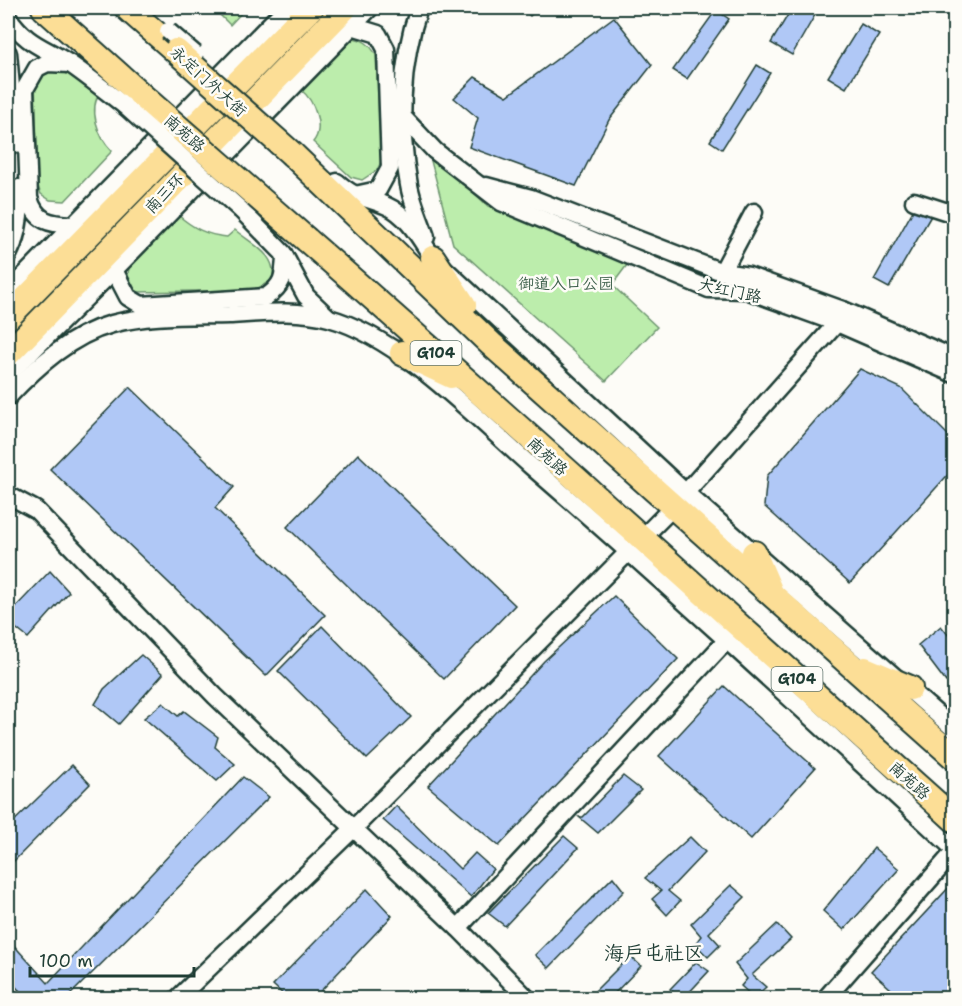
<svg xmlns="http://www.w3.org/2000/svg" width="962" height="1006" font-family="'Shantell Sans','LXGW WenKai TC',sans-serif">
  <rect width="100%" height="100%" fill="#fdfcf7"/>
  <filter id="ink" filterUnits="userSpaceOnUse"><feTurbulence type="fractalNoise" baseFrequency=".0167" numOctaves="2"/><feDisplacementMap in="SourceGraphic" scale="12" xChannelSelector="R" yChannelSelector="G"/><feConvolveMatrix kernelMatrix="1 2 1 2 8 2 1 2 1" color-interpolation-filters="sRGB"/></filter>
  <g filter="url(#ink)">
    <g fill="#bcedac" stroke="#6e9570" stroke-width="1.5">
      <path d="M 194,8 L 246,8 L 230,25 L 216,11 Z"/>
      <path d="M 351,38 C 363,39 370,44 376,55 L 381,162 L 377,170 L 362,180 L 351,177 L 313,142 C 325,128 314,100 301,90 Z"/>
      <path d="M 53,62 L 100,92 C 88,110 98,137 112,151 L 65,201 L 50,200 L 41,194 L 38,187 L 35,81 Z"/>
      <path d="M 431,161 L 442,163 L 488,206 L 633,257 L 612,285 L 657,327 L 606,381 L 453,244 Z"/>
      <path d="M 178,215 C 193,228 206,235 227,237 L 235,230 C 252,244 279,256 272,280 L 255,290 L 136,292 L 127,281 L 129,268 Z"/>
    </g>
    <g fill="#b0c8f6" stroke="#1f3d34" stroke-width="1.5">
      <path d="M 522,8 L 538,8 L 530,16 Z"/>
      <path d="M 792,8 L 819,8 L 792,55 L 771,43 Z"/>
      <path d="M 716,10 L 729,19 L 687,79 L 673,70 Z"/>
      <path d="M 614,17 L 652,65 L 609,120 L 576,186 L 469,147 L 478,118 L 454,98 L 475,77 L 507,96 Z"/>
      <path d="M 861,24 L 879,35 L 846,88 L 828,77 Z"/>
      <path d="M 757,65 L 770,73 L 722,149 L 710,141 Z"/>
      <path d="M 915,207 L 932,214 L 889,288 L 874,280 Z"/>
      <path d="M 860,369 L 901,388 L 954,441 L 954,468 L 850,583 L 764,506 L 767,476 Z"/>
      <path d="M 130,387 L 234,487 L 215,508 L 325,615 L 266,676 L 50,469 Z"/>
      <path d="M 358,454 L 515,605 L 444,679 L 287,527 Z"/>
      <path d="M 50,571 L 69,592 L 28,638 L 8,622 L 8,615 Z"/>
      <path d="M 614,596 L 678,659 L 499,846 L 428,786 L 544,661 Z"/>
      <path d="M 322,626 L 411,717 L 367,759 L 278,671 Z"/>
      <path d="M 941,626 L 954,642 L 954,673 L 946,682 L 918,645 Z"/>
      <path d="M 141,655 L 163,674 L 119,724 L 95,704 L 104,689 Z"/>
      <path d="M 724,686 L 815,768 L 751,839 L 659,756 Z"/>
      <path d="M 163,703 L 178,716 L 184,711 L 218,737 L 215,747 L 235,764 L 217,781 L 144,718 Z"/>
      <path d="M 72,765 L 90,784 L 8,867 L 8,827 Z"/>
      <path d="M 623,776 L 641,790 L 598,833 L 579,817 L 583,817 Z"/>
      <path d="M 243,777 L 269,797 L 67,998 L 27,998 L 8,979 L 8,939 L 48,983 Z"/>
      <path d="M 396,806 L 460,869 L 475,853 L 493,869 L 471,897 L 383,820 Z"/>
      <path d="M 564,836 L 578,848 L 505,926 L 488,913 Z"/>
      <path d="M 690,837 L 705,852 L 668,891 L 680,901 L 667,915 L 652,899 L 661,891 L 645,878 Z"/>
      <path d="M 874,848 L 899,869 L 844,930 L 823,911 Z"/>
      <path d="M 613,877 L 624,891 L 549,968 L 535,955 Z"/>
      <path d="M 954,882 L 954,998 L 901,998 L 871,971 Z"/>
      <path d="M 731,885 L 745,897 L 709,933 L 720,945 L 708,957 L 695,944 L 701,936 L 691,924 Z"/>
      <path d="M 367,889 L 392,916 L 314,998 L 287,998 L 273,985 Z"/>
      <path d="M 777,924 L 791,939 L 752,975 L 766,987 L 754,998 L 741,986 L 747,979 L 735,964 Z"/>
      <path d="M 630,956 L 641,966 L 610,998 L 588,998 Z"/>
      <path d="M 696,962 L 709,971 L 684,998 L 668,998 L 674,993 L 670,989 Z"/>
    </g>
    <g fill="none" stroke-linecap="round" stroke-linejoin="round">
      <defs>
        <g id="minor">
          <path d="M 419,8 C 400,63 398,128 409,185 C 412,202 420,220 426,237"/>
          <path d="M 8,17 C 28,46 43,46 70,64 C 89,77 107,92 125,106"/>
          <path d="M 352,26 L 378,34 L 386,49 L 390,168 L 378,190 L 355,195"/>
          <path d="M 8,53 L 16,144"/>
          <path d="M 70,64 L 47,63 L 37,68 L 25,89 L 29,198 C 36,222 50,224 72,225"/>
          <path d="M 401,115 L 435,151 L 501,202 L 709,289 L 746,290 L 837,323 L 954,374"/>
          <path d="M 337,182 C 357,200 365,196 387,206 C 408,215 421,240 433,258 L 686,493 L 954,729"/>
          <path d="M 486,186 L 531,198 L 722,272 L 749,276 L 843,310 L 954,358"/>
          <path d="M 914,201 L 954,214"/>
          <path d="M 241,210 L 283,253 L 306,296 L 328,317"/>
          <path d="M 8,255 C 18,235 21,210 19,188"/>
          <path d="M 114,270 L 128,297 L 141,305 L 266,297 C 283,285 284,277 285,257"/>
          <path d="M 722,272 L 754,212"/>
          <path d="M 8,292 L 286,8"/>
          <path d="M 8,375 L 114,270 L 370,8"/>
          <path d="M 8,397 C 36,367 71,335 112,324 C 150,314 191,316 229,315 C 262,313 297,309 329,318 C 401,338 475,417 531,466 C 675,591 814,720 954,849"/>
          <path d="M 8,495 L 36,510 L 215,696 L 458,928 L 527,998"/>
          <path d="M 458,928 L 727,640"/>
          <path d="M 178,998 L 353,829 L 672,508 L 837,323 L 843,310"/>
          <path d="M 826,998 L 954,852"/>
        </g>
        <g id="highway">
          <path d="M 44,8 L 140,94"/>
          <path d="M 127,8 L 176,51"/>
          <path d="M 292,154 L 491,344 L 954,757"/>
          <path d="M 307,240 C 525,430 738,626 954,819"/>
          <path d="M 433,258 L 464,305"/>
          <path d="M 8,317 L 311,8"/>
          <path d="M 402,353 L 451,376"/>
          <path d="M 8,354 L 345,8"/>
          <path d="M 754,553 L 770,590"/>
          <path d="M 865,669 L 910,688"/>
        </g>
      </defs>
      <use href="#minor" stroke="#1f3d34" stroke-width="21"/>
      <use href="#highway" stroke="#1f3d34" stroke-width="28"/>
      <use href="#minor" stroke="#fdfcf7" stroke-width="16"/>
      <use href="#highway" stroke="#fcde96" stroke-width="24"/>
      <defs>
        <g id="minor-bridge">
          <path d="M 168,31 L 195,54"/>
          <path d="M 125,106 L 241,210"/>
        </g>
        <g id="highway-bridge">
          <path d="M 176,51 L 292,154"/>
          <path d="M 140,94 L 307,240"/>
        </g>
      </defs>
      <use href="#minor-bridge" stroke="#1f3d34" stroke-width="21" stroke-linecap="butt"/>
      <use href="#highway-bridge" stroke="#1f3d34" stroke-width="28" stroke-linecap="butt"/>
      <use href="#minor-bridge" stroke="#fdfcf7" stroke-width="16"/>
      <use href="#highway-bridge" stroke="#fcde96" stroke-width="24"/>
    </g>
  </g>
  <g text-anchor="middle" stroke-width="5" stroke-linejoin="round" paint-order="stroke">
    <g fill="#fdfcf7" stroke="#62766e" stroke-width="1.5">
      <rect x="410.5" y="341" width="51" height="24" rx="4.5"/>
      <rect x="771.5" y="667" width="51" height="24" rx="4.5"/>
    </g>
    <g font-size="15" font-weight="bold" fill="#1f3d34">
      <text x="436" y="358">G104</text>
      <text x="797" y="684">G104</text>
    </g>
    <g font-size="16" fill="#1f3d34" stroke="#fdfcf7">
      <text transform="translate(209 81) rotate(42)" y="6">永定门外大街</text>
      <text transform="translate(185 133) rotate(41)" y="6">南苑路</text>
      <text transform="translate(164 193) rotate(-46)" y="6">南三环</text>
      <text transform="translate(730 290) rotate(12)" y="6">大红门路</text>
      <text transform="translate(548 456) rotate(43)" y="6">南苑路</text>
      <text transform="translate(910 780) rotate(42)" y="6">南苑路</text>
    </g>
    <g font-size="16" fill="#3e604c" stroke="#fdfcf7">
      <text x="566" y="289">御道入口公园</text>
    </g>
    <g font-size="20" fill="#1f3d34" stroke="#fdfcf7">
      <text x="654" y="960">海户屯社区</text>
    </g>
  </g>
  <rect width="962" height="1006" fill="none" stroke="#fdfcf7" stroke-width="30"/>
  <rect x="15" y="15" width="932" height="976" fill="none" stroke="#1f3d34" stroke-width="2" filter="url(#ink)"/>
  <path d="M30 967v9h164v-9" fill="none" stroke="#1f3d34" stroke-width="3"/>
  <text x="39" y="967" font-size="18" fill="#1f3d34" stroke="#fdfcf7" stroke-width="4.5" paint-order="stroke">100 m</text>
</svg>
